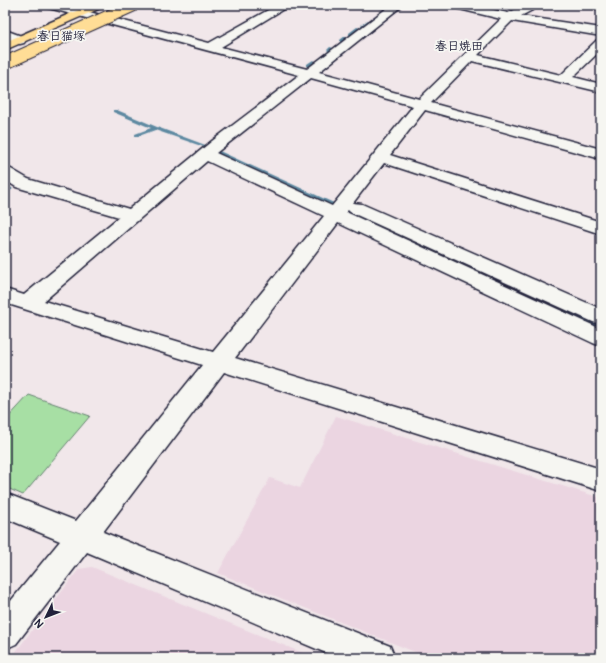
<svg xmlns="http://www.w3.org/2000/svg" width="606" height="663" font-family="Pangolin,'Klee One',sans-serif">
  <rect width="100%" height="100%" fill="#f1e7ea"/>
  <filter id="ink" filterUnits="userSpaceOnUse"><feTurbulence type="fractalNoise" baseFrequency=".025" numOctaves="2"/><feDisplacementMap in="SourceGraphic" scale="8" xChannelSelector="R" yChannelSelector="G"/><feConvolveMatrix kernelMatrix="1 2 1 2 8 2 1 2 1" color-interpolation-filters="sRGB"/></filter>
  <g filter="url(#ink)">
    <g fill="#ebd5e1">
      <path d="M 336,416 L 601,498 L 601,658 L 430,658 L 218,573 L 270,478 L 300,488 Z"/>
      <path d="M 92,567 L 315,658 L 11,658 L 79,569 Z"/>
    </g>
    <path fill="#a7dfa4" stroke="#648070" d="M 29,395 L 90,416 L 23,495 L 5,487 L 5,421 Z"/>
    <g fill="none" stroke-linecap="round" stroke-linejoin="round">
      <g fill="#5d89a1" fill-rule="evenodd">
        <path d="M 368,20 L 371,21 L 363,27 L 361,27 L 361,25 Z"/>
        <path d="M 357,27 L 360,28 L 351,35 L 349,35 L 349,33 Z"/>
        <path d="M 345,36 L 348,37 L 342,42 L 340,42 L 340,40 Z"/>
        <path d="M 330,47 L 333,48 L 330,51 L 328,51 L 327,50 Z"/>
        <path d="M 313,60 L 316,61 L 309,66 L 307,66 L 307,64 Z"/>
        <path d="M 113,110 L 117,110 L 157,127 L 208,146 L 204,147 L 155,130 L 139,136 L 135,136 L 135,134 L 151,128 L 113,112 Z"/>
        <path d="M 215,149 L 336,204 L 337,205 L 334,207 L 332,206 L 213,152 L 212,151 Z"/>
        <path d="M 10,187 L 13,189 L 5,194 L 5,190 Z"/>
        <path d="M 349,210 L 601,325 L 601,330 L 347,213 L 347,211 Z"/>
      </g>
      <defs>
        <g id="minor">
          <path d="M 44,5 L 62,5 L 209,43 L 277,5 L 290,5 L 221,47 L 307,69 L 391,5 L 403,5 L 319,72 L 419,99 L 501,19 L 451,7 L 450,5 L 470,5 L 508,13 L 525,5 L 539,5 L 538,7 L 521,16 L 601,28 L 601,36 L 512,21 L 478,55 L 561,75 L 597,40 L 601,39 L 601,50 L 573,77 L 601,84 L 601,92 L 472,61 L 431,103 L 601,149 L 601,159 L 425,110 L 390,155 L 601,222 L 601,234 L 384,163 L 353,203 L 362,204 L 601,309 L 601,324 L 593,322 L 350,212 L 348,210 L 346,212 L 601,329 L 601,346 L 593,343 L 338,223 L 235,358 L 601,469 L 601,491 L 224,372 L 103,532 L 390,646 L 395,658 L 338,658 L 87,552 L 16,644 L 5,649 L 5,608 L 60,541 L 5,518 L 5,493 L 76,521 L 202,365 L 5,303 L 5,289 L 24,295 L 119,217 L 16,187 L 5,180 L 5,168 L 11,169 L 28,179 L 129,209 L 212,141 L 299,75 L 45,7 ZM 311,78 L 413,106 L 332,206 L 216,153 ZM 207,161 L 324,216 L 213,352 L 44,301 Z"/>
          <path d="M 591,5 L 601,5 L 601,9 L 592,7 Z"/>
          <path d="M 5,30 L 24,37 L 26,40 L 24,43 L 20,44 L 5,38 Z"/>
        </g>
        <path id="highway" d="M 90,5 L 104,5 L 103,7 L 5,50 L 5,42 Z"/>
      </defs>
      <use href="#minor" stroke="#22223b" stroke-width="3"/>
      <use href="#highway" stroke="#22223b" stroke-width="3"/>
      <use href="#minor" fill="#f6f6f2" fill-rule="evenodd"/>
      <use href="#highway" fill="#ffdd96" fill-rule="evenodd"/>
      <defs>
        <path id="highway-bridge" d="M 5,63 L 134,5"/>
      </defs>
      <use href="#highway-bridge" stroke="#22223b" stroke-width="14" stroke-linecap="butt"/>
      <use href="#highway-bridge" stroke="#ffdd96" stroke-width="12"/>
    </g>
  </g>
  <g text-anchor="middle" stroke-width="3.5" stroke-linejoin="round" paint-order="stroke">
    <g font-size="12" font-weight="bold" fill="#22223b" stroke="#f6f6f2">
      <text x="61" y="40">春日猫塚</text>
      <text x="459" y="50">春日焼田</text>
    </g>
  </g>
  <rect width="606" height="663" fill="none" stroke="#f6f6f2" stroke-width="20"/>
  <rect x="10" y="10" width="586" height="643" fill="none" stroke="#22223b" stroke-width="1.5" filter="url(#ink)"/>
  <g transform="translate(46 617) rotate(227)" stroke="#f6f6f2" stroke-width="3" paint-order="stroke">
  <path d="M0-3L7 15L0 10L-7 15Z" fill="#22223b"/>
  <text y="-6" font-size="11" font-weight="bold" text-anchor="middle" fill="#22223b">N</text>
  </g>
</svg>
